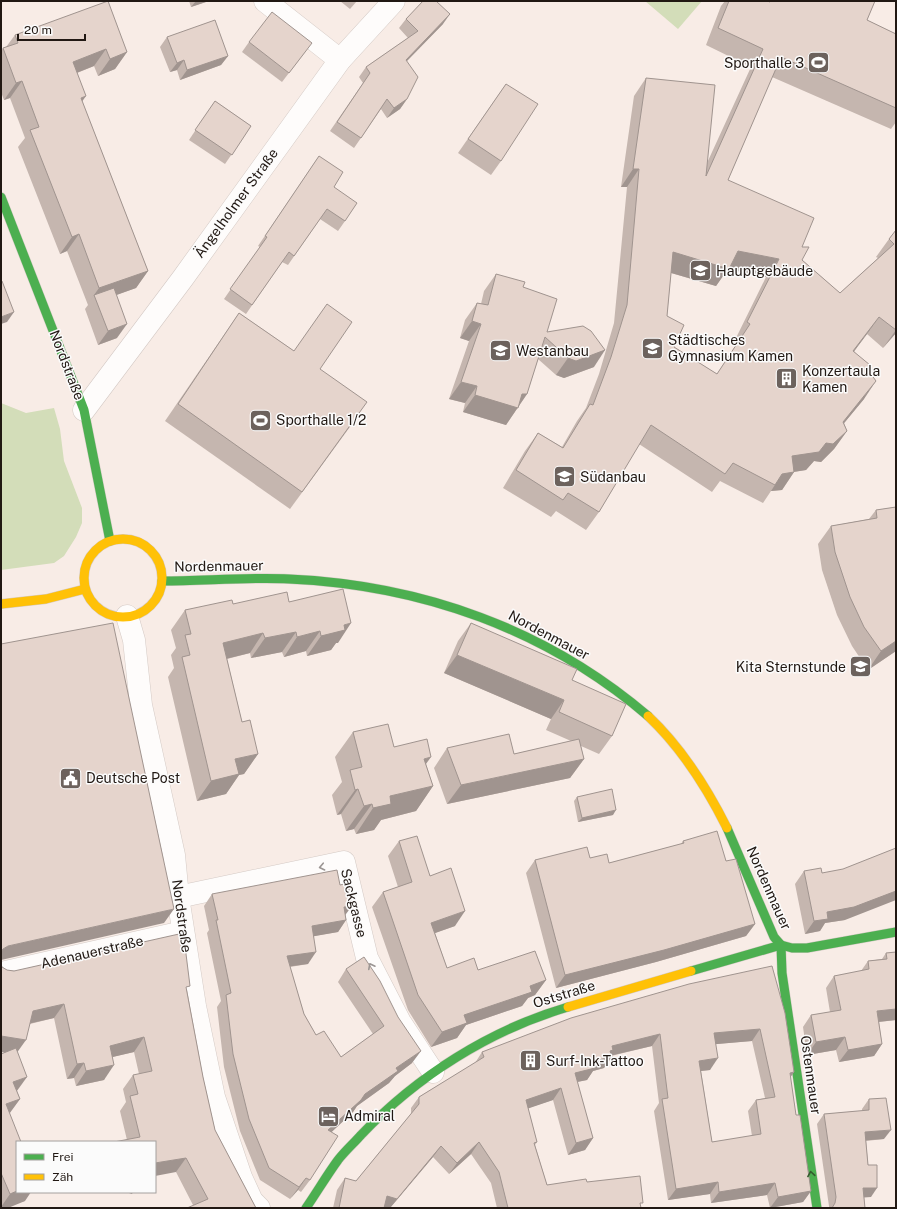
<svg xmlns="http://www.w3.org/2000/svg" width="897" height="1209" font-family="'Public Sans',sans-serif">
  <rect width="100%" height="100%" fill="#f8ece6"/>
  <g fill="#d3ddb9">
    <path d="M 645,1 L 702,1 L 678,29 Z"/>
    <path d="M 1,403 L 26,413 L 54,408 L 60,429 L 64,461 L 82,508 L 82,523 L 76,537 L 64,556 L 54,563 L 1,570 Z"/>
  </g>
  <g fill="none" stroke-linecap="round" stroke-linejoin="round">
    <defs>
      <g id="street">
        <path d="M 265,1 L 340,60"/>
        <path d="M 84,410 L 183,278 L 340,60 L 394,1"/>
        <path d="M 127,616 L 134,640 L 141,705 L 174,855 L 178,897 L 195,1006 L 214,1097 L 241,1177 L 252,1201 L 259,1208"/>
        <path d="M 178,897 L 344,862 L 367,958 L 400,1022 L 433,1072"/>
        <path d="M 1,973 L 183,932"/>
      </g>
      <g id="fast">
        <path d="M 1,197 L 84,410 L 110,541"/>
        <path d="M 162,581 C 204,581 247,577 289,579 C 422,585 546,629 648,716"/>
        <path d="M 727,828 L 774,937 L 781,945"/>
        <path d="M 781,945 L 782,973 L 817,1208"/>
        <path d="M 691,971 L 781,945 L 792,948 L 807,948 L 896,932"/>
        <path d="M 306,1208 C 317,1192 327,1175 338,1160 C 345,1151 354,1143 361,1135 C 417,1076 490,1030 568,1007"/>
      </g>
      <g id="slow">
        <circle cx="123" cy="578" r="39"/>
        <path d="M 1,604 L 46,599 L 85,589"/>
        <path d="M 648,716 C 682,748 706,786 727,828"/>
        <path d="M 568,1007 L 691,971"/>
      </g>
    </defs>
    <use href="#street" stroke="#d4cac5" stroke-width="23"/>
    <use href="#fast" stroke="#d4cac5" stroke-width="10"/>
    <use href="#slow" stroke="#d4cac5" stroke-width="10"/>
    <use href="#street" stroke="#fefcfb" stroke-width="22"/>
    <use href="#fast" stroke="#4caf50" stroke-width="9"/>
    <use href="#slow" stroke="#ffc107" stroke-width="9"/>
  </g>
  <g fill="#c5b6af" fill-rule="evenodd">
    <path d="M 189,1 L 209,1 L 191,7 Z"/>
    <path d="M 340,1 L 357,1 L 350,9 Z"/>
    <path d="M 725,1 L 875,1 L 867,20 L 896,34 L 896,122 L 891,129 L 772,77 L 728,180 L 802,247 L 802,260 L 840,293 L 878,258 L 876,257 L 889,239 L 896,230 L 896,333 L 883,348 L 867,334 L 854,351 L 868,370 L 864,399 L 844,423 L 847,431 L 834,449 L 821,462 L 814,461 L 806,470 L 794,472 L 782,490 L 771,491 L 763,503 L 720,481 L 712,492 L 639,444 L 599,512 L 586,530 L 556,511 L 551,517 L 503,488 L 525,451 L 538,433 L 562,447 L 577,421 L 586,408 L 599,374 L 614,323 L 627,187 L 621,187 L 634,96 L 646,78 L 707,163 L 751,67 L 706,45 L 721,6 ZM 728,269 L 766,277 L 735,340 L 738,342 L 717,374 L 674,347 L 667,316 L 671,273 L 716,286 Z"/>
    <path d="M 406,19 L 443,24 L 407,61 L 407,99 L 400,109 L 387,118 L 381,109 L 354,148 L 330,131 L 363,83 L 359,77 L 366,67 L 408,38 L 399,28 Z"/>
    <path d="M 15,35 L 127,52 L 115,69 L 98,76 L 94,66 L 77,73 L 82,101 L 148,271 L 136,288 L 116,295 L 117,338 L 98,345 L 85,309 L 88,305 L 67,251 L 60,254 L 18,147 L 25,138 L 10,98 L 4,100 L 1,92 L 1,51 L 3,48 L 6,47 Z"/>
    <path d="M 167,37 L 228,56 L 221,65 L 180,80 L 177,70 L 170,72 L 160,47 Z"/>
    <path d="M 249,42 L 305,52 L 282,82 L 242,52 Z"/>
    <path d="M 506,84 L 501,161 L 491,175 L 458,153 Z"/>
    <path d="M 215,101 L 251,126 L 225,164 L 189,140 Z"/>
    <path d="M 319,156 L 334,187 L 345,221 L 338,231 L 320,219 L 288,265 L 282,262 L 246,314 L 224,299 L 260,247 L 258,246 Z"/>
    <path d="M 496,274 L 523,287 L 547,332 L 594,367 L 564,378 L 556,375 L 538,359 L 527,394 L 506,425 L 463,412 L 465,403 L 449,399 L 469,341 L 460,338 L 465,320 L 477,303 L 481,304 L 484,291 Z"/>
    <path d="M 239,313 L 320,369 L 355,420 L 290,509 L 165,421 Z"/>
    <path d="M 896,507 L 896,651 L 868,670 L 852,646 L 837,615 L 822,570 L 818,544 L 831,526 L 869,519 L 876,510 Z"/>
    <path d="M 289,602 L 338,643 L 336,643 L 331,650 L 307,656 L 306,651 L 284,657 L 282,652 L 251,658 L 250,653 L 227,659 L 242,722 L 258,754 L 244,774 L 239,775 L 226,794 L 197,801 L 168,677 L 174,668 L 171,655 L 176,648 L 171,630 L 185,610 L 233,604 Z"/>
    <path d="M 471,623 L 572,680 L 612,736 L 599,754 L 581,746 L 584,759 L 570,778 L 447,804 L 434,768 L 447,748 L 514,754 L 571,741 L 546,730 L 551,719 L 444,673 L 458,641 Z"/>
    <path d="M 353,732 L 394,747 L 426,764 L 433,786 L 416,811 L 381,820 L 374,830 L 356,834 L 354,829 L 346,831 L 341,814 L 337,815 L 332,795 L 342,782 L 335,757 Z"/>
    <path d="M 577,797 L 613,815 L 578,822 L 574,801 Z"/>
    <path d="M 399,841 L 430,876 L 455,926 L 435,933 L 447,968 L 478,970 L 546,980 L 535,995 L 528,998 L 522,1006 L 466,1025 L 457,1038 L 431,1047 L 408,1010 L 372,907 L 383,892 L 398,887 L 388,856 Z"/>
    <path d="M 683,841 L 726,861 L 755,924 L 746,936 L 656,962 L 556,988 L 526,873 L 535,860 L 590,858 L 609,863 L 681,844 Z"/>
    <path d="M 804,871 L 822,873 L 845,920 L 825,923 L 820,931 L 805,934 L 795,884 Z"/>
    <path d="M 212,894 L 345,915 L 346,920 L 338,932 L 314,936 L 308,964 L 290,967 L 304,1014 L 316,1035 L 341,1057 L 373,1034 L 338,982 L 346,969 L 412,1063 L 395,1076 L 389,1083 L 357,1106 L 353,1112 L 331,1132 L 310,1180 L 301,1192 L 298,1190 L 290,1199 L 260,1180 L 240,1131 L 224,1067 L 217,1007 L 221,1001 L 207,933 L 209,930 L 204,906 Z"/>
    <path d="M 896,952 L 896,1020 L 879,1022 L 882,1044 L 874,1056 L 839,1062 L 836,1050 L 807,1055 L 803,1027 L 811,1015 L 830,1012 L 826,988 L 834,976 L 861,971 L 868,961 L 882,959 L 886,953 Z"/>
    <path d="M 772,966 L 794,1072 L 790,1077 L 796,1115 L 811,1191 L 803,1202 L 770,1208 L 767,1195 L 711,1203 L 710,1194 L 668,1200 L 654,1111 L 659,1103 L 652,1046 L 611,1056 L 604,1068 L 593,1071 L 587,1080 L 577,1082 L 593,1138 L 585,1150 L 568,1155 L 553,1100 L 528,1108 L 537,1142 L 535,1145 L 547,1185 L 587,1182 L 641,1207 L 641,1208 L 497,1208 L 491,1183 L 471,1154 L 449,1174 L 433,1157 L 390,1208 L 333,1208 L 337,1190 L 345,1178 L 356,1181 L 411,1114 L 411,1108 L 419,1097 L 475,1063 L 482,1052 ZM 752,1041 L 765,1098 L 756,1100 L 748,1111 L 752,1136 L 712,1142 L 701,1071 L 710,1070 L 716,1044 Z"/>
    <path d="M 2,967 L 7,970 L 187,990 L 203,1077 L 215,1130 L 256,1208 L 193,1205 L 176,1172 L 127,1140 L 120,1111 L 126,1102 L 123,1089 L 133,1075 L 139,1074 L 134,1052 L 112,1057 L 104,1080 L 76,1086 L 74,1078 L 67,1079 L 54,1018 L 30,1024 L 17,1052 L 17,1091 L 20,1099 L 9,1113 L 25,1201 L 1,1208 L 1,1054 L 4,1053 Z"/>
    <path d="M 869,1099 L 884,1139 L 866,1141 L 871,1197 L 864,1197 L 865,1208 L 829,1208 L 829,1206 L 817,1124 L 824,1114 L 862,1111 L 862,1109 Z"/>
  </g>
  <g fill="#a0948f">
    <path d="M 196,1 L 209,1 L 191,7 Z"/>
    <path d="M 450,14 L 443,24 L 399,69 L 406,60 Z"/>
    <path d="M 106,49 L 94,66 L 61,79 L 73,62 Z"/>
    <path d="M 127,52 L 115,69 L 98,76 L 110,59 Z"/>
    <path d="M 228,56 L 221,65 L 180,80 L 187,70 Z"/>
    <path d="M 184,60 L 177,70 L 170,72 L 177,63 Z"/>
    <path d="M 22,81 L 10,98 L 4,100 L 16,83 Z"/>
    <path d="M 86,96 L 74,113 L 81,98 Z"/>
    <path d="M 407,99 L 400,109 L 387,118 L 394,108 Z"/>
    <path d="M 633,169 L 639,169 L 627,187 L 621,187 Z"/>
    <path d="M 79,234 L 67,251 L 60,254 L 72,237 Z"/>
    <path d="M 738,251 L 779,259 L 766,277 L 728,269 L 716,286 L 661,270 L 673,252 Z"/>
    <path d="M 148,271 L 136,288 L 97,302 L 94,295 L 87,305 L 99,288 Z"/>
    <path d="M 14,312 L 7,322 L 1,324 L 1,317 Z"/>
    <path d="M 879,317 L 867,334 L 841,369 L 853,351 Z"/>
    <path d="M 472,321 L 481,324 L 469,341 L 460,338 Z"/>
    <path d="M 127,324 L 117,338 L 98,345 L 108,331 Z"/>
    <path d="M 896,330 L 896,333 L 883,348 Z"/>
    <path d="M 605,350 L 594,367 L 564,378 L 556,375 L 568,358 Z"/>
    <path d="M 876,381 L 864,399 L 831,439 L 843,422 Z"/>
    <path d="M 461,382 L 477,386 L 465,403 L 449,399 Z"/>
    <path d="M 522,394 L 527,394 L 506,425 L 463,412 L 475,395 Z"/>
    <path d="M 847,431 L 834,449 L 821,462 L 814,461 L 806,470 L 780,474 L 792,456 L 826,443 Z"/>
    <path d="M 794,472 L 782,490 L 771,491 L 782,474 Z"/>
    <path d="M 351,623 L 338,643 L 336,643 L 331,650 L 307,656 L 321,636 L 344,625 Z"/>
    <path d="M 320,631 L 306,651 L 284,657 L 297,637 Z"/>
    <path d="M 296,632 L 282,652 L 251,658 L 265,638 Z"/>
    <path d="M 263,633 L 250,653 L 209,663 L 223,643 Z"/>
    <path d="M 896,641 L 896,651 L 868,670 L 881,651 Z"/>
    <path d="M 457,655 L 564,700 L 551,719 L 444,673 Z"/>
    <path d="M 258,754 L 244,774 L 239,775 L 226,794 L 197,801 L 211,781 L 235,759 Z"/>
    <path d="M 431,757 L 413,782 L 424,759 Z"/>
    <path d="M 584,759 L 570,778 L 447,804 L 461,785 Z"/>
    <path d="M 433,786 L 416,811 L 381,820 L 374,830 L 356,834 L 373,808 L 390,796 Z"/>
    <path d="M 358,789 L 341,814 L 337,815 L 355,790 Z"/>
    <path d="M 372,804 L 354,829 L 346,831 L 364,806 Z"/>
    <path d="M 616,810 L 613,815 L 578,822 L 582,818 Z"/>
    <path d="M 896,891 L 896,900 L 845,920 L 825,923 L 820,931 L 805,934 L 814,921 L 827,912 Z"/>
    <path d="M 352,906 L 343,918 L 344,907 Z"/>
    <path d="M 174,909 L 164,923 L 1,960 L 1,952 L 3,949 L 8,946 Z"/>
    <path d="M 465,911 L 455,926 L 421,938 L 431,923 Z"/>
    <path d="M 346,920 L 338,932 L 304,938 L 312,926 Z"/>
    <path d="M 755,924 L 746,936 L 656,962 L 556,988 L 565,975 Z"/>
    <path d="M 316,952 L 308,964 L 278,968 L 287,956 Z"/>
    <path d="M 546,980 L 535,995 L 528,998 L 522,1006 L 466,1025 L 457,1038 L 431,1047 L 442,1032 L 464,1015 L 530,986 Z"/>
    <path d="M 64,1004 L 54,1018 L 23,1025 L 33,1011 Z"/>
    <path d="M 896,1009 L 896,1020 L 868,1023 L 877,1011 Z"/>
    <path d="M 760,1029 L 752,1041 L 706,1045 L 714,1033 Z"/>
    <path d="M 660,1034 L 652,1046 L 609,1056 L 612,1057 L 604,1068 L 593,1071 L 587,1080 L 567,1084 L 575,1073 L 593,1061 L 612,1046 Z"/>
    <path d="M 1,1036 L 26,1040 L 16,1054 L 1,1052 Z"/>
    <path d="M 144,1037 L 134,1052 L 100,1060 L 110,1046 Z"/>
    <path d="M 845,1037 L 836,1050 L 807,1055 L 816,1042 Z"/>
    <path d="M 882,1044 L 874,1056 L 839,1062 L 848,1050 Z"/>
    <path d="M 421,1051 L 412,1063 L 395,1076 L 389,1083 L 357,1106 L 353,1112 L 320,1143 L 328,1130 L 365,1094 L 396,1068 Z"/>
    <path d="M 718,1058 L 710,1070 L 691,1072 L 699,1061 Z"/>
    <path d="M 84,1063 L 74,1078 L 67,1079 L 77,1064 Z"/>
    <path d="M 114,1065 L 104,1080 L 76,1086 L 86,1071 Z"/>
    <path d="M 794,1072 L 786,1084 L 790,1073 Z"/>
    <path d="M 27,1077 L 14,1095 L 13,1082 Z"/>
    <path d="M 561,1088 L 553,1100 L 518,1112 L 526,1100 Z"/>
    <path d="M 20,1099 L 7,1117 L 6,1104 Z"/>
    <path d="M 891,1130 L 884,1139 L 858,1141 L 865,1132 Z"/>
    <path d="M 593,1138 L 585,1150 L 568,1155 L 576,1143 Z"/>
    <path d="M 479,1142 L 471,1154 L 449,1174 L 457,1163 Z"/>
    <path d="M 441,1146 L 433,1157 L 390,1208 L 380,1208 L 387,1196 Z"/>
    <path d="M 186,1158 L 176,1172 L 155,1176 L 155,1163 Z"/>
    <path d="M 306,1178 L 298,1190 L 290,1199 L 299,1187 Z"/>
    <path d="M 718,1182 L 710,1194 L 668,1200 L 676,1189 Z"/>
    <path d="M 775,1183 L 767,1195 L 711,1203 L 719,1192 Z"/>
    <path d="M 863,1188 L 877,1188 L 871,1197 L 857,1198 Z"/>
    <path d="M 17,1191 L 17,1192 L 31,1192 L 25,1201 L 8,1208 L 1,1208 L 1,1207 L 10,1194 Z"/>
    <path d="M 811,1191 L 803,1202 L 770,1208 L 778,1197 Z"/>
    <path d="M 126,1192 L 133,1192 L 132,1194 Z"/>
  </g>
  <g fill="#e5d4cc" stroke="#a0948f" fill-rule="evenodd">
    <path d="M 108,1 L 127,52 L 110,59 L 106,49 L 73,62 L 86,96 L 81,98 L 148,271 L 99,288 L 79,234 L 72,237 L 30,130 L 39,127 L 22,81 L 16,83 L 3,48 L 18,43 L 15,35 Z"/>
    <path d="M 423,1 L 436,1 L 450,14 L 406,60 L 418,77 L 407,99 L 394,108 L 387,99 L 361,138 L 337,122 L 370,73 L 366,67 L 418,31 L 406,19 Z"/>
    <path d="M 729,1 L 767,1 L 770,2 L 771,1 L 875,1 L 867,20 L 896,34 L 896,108 L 781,57 L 728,180 L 814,218 L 802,247 L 809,247 L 802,260 L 840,293 L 894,244 L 889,239 L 896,230 L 896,330 L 879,317 L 853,351 L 870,365 L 868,370 L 876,381 L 843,422 L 847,431 L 833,444 L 826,443 L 819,452 L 792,456 L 794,472 L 782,474 L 775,485 L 733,463 L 725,474 L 651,425 L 599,512 L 568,493 L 563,500 L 516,470 L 538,433 L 563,448 L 590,404 L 593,405 L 611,357 L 627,305 L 639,169 L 633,169 L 646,78 L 715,85 L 706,176 L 763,49 L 718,28 ZM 738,251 L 779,259 L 747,322 L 750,324 L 717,374 L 674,347 L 684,325 L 667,316 L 673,252 L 729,269 Z"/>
    <path d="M 272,12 L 312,43 L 289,73 L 249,42 Z"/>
    <path d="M 215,20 L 228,56 L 187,70 L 184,60 L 177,63 L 167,37 Z"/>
    <path d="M 506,84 L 538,104 L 501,161 L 468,139 Z"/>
    <path d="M 215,101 L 251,126 L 232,155 L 195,130 Z"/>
    <path d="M 319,156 L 343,172 L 334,187 L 357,203 L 345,221 L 327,209 L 294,256 L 289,252 L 252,305 L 230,289 L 267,237 L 265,236 Z"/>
    <path d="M 496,274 L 525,282 L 523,287 L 557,299 L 547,332 L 583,326 L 591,331 L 605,350 L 576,361 L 568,358 L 545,337 L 527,394 L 522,394 L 518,408 L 475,395 L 477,386 L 461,382 L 481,324 L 472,321 L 477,303 L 488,305 Z"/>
    <path d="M 1,281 L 2,281 L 14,312 L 1,317 Z"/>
    <path d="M 114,288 L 127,324 L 108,331 L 94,295 Z"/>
    <path d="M 327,304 L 352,322 L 320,369 L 367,402 L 302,492 L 178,404 L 239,313 L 294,351 Z"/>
    <path d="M 896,507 L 896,641 L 881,651 L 864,627 L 850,597 L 835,552 L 831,526 L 877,518 L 876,510 Z"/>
    <path d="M 343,589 L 351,623 L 344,625 L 345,630 L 321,636 L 320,631 L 297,637 L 296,632 L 265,638 L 263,633 L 223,643 L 242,722 L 250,720 L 258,754 L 235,759 L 239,774 L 211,781 L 182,657 L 190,655 L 185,635 L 191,634 L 185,610 L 232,600 L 233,604 L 287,592 L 289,602 Z"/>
    <path d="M 113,623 L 174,909 L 8,946 L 3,949 L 1,952 L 1,644 Z"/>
    <path d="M 471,623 L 577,669 L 572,680 L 626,704 L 612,736 L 559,712 L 564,700 L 457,655 Z"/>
    <path d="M 388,724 L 394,747 L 427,739 L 431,757 L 424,759 L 433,786 L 390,796 L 391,804 L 373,808 L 372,804 L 364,806 L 358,789 L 355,790 L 350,770 L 362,767 L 353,732 Z"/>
    <path d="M 509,734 L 514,754 L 579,739 L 584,759 L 461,785 L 447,748 Z"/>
    <path d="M 612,789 L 616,810 L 582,818 L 577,797 Z"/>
    <path d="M 717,831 L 726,861 L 736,859 L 755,924 L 664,950 L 565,975 L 535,860 L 587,847 L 590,858 L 607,854 L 609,863 L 684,843 L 683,841 Z"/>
    <path d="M 417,836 L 430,876 L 451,868 L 465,911 L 431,923 L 447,968 L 474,958 L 478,970 L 535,951 L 546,980 L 530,986 L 532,992 L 464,1015 L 467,1023 L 442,1032 L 418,995 L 383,892 L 412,882 L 399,841 Z"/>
    <path d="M 896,848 L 896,891 L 854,907 L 827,912 L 828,919 L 814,921 L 804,871 L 821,868 L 822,873 L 843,869 Z"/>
    <path d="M 337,870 L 340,885 L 348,883 L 352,906 L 344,907 L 346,920 L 312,926 L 316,952 L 287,956 L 304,1014 L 316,1035 L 324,1031 L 341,1057 L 384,1026 L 346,969 L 364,957 L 380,981 L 398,1017 L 421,1051 L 396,1068 L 398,1071 L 365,1094 L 361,1100 L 328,1130 L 338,1136 L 310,1180 L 306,1178 L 299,1187 L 269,1168 L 249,1119 L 233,1054 L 226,995 L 231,993 L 216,920 L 218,920 L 212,894 Z"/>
    <path d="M 179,934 L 180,939 L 184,938 L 190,986 L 186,987 L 203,1077 L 215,1130 L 256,1208 L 187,1208 L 208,1199 L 186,1158 L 155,1163 L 155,1142 L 114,1142 L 140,1137 L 130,1096 L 138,1094 L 133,1075 L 152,1071 L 144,1037 L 110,1046 L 114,1065 L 86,1071 L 84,1063 L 77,1064 L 64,1004 L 33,1011 L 26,1040 L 1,1036 L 1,965 L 2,967 L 7,970 L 14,971 Z"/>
    <path d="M 896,952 L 896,1009 L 877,1011 L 882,1044 L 848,1050 L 845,1037 L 816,1042 L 811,1015 L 841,1010 L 834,976 L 869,969 L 868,961 L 887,959 L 886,953 Z"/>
    <path d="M 772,966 L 785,1013 L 794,1072 L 790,1073 L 796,1115 L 800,1115 L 811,1191 L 778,1197 L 775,1183 L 719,1192 L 718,1182 L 676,1189 L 662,1099 L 668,1098 L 660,1034 L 612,1046 L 613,1050 L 610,1051 L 612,1057 L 593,1061 L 595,1068 L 575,1073 L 593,1138 L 576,1143 L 561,1088 L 526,1100 L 537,1142 L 534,1143 L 547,1185 L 586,1179 L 587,1182 L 640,1176 L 643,1203 L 640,1203 L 641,1208 L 508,1208 L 499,1172 L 479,1142 L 457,1163 L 441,1146 L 397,1199 L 387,1196 L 384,1208 L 339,1208 L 345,1178 L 356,1181 L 419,1104 L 419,1097 L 484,1057 L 482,1052 L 571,1018 L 689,984 ZM 760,1029 L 775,1097 L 756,1100 L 761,1134 L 712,1142 L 699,1061 L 718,1058 L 714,1033 Z"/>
    <path d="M 16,1048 L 27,1077 L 13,1082 L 20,1099 L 6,1104 L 21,1142 L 17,1142 L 17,1191 L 10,1194 L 1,1173 L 1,1054 Z"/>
    <path d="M 886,1098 L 891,1130 L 865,1132 L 868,1165 L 877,1165 L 877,1188 L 863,1188 L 865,1208 L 832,1208 L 835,1203 L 836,1197 L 824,1114 L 869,1110 L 869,1099 Z"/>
  </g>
  <defs><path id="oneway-chevron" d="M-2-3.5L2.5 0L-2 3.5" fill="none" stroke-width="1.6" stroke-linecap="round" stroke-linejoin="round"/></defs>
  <g stroke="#9b9593">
    <use href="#oneway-chevron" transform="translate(322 867) rotate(168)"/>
    <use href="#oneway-chevron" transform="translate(371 966) rotate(-117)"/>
  </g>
  <use stroke="#345c2e" href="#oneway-chevron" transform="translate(811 1174) rotate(-99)"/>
  <defs>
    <symbol id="stadium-square" viewBox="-11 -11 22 22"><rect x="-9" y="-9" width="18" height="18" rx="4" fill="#6c625d" stroke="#fbfbfb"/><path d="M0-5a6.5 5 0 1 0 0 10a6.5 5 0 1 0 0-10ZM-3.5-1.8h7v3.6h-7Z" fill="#fff"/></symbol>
    <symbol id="school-square" viewBox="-11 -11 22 22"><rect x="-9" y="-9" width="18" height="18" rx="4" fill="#6c625d" stroke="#fbfbfb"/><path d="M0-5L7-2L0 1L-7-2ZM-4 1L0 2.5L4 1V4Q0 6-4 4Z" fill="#fff"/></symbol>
    <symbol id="building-square" viewBox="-11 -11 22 22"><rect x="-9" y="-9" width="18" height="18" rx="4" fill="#6c625d" stroke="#fbfbfb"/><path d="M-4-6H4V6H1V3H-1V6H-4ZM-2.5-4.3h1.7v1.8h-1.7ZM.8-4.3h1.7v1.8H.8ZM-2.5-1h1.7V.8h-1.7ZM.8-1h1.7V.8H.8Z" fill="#fff"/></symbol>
    <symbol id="civic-square" viewBox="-11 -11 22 22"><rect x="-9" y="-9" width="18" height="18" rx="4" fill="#6c625d" stroke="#fbfbfb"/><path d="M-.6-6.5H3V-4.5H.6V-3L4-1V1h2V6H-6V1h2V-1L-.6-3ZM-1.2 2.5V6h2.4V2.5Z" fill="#fff"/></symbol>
    <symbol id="hotel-square" viewBox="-11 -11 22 22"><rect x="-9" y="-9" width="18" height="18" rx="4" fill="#6c625d" stroke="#fbfbfb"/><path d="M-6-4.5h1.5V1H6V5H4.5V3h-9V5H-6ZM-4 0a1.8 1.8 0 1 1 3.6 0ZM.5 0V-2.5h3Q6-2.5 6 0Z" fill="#fff"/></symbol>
  </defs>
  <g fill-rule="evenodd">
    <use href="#stadium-square" x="806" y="50" width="25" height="25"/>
    <use href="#school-square" x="688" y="258" width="25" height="25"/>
    <use href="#school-square" x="640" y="336" width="25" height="25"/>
    <use href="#school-square" x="488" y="338" width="25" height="25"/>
    <use href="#building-square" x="774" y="366" width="25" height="25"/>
    <use href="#stadium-square" x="248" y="408" width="25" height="25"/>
    <use href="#school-square" x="552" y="464" width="25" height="25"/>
    <use href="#school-square" x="848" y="654" width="25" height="25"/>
    <use href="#civic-square" x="58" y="766" width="25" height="25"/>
    <use href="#building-square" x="518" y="1048" width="25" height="25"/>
    <use href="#hotel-square" x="316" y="1104" width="25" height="25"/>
  </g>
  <g text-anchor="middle" stroke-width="3" stroke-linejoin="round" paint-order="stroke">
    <g font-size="14" fill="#211813" stroke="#fbfbfb" text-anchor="start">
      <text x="804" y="68" text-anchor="end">Sporthalle 3</text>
      <text x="716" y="276">Hauptgebäude</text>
      <text x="668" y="345">Städtisches<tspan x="668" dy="16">Gymnasium Kamen</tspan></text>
      <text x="516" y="356">Westanbau</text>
      <text x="802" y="376">Konzertaula<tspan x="802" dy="16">Kamen</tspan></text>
      <text x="276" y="425">Sporthalle 1/2</text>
      <text x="580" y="482">Südanbau</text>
      <text x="846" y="672" text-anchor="end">Kita Sternstunde</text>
      <text x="86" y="783">Deutsche Post</text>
      <text x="546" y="1066">Surf-Ink-Tattoo</text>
      <text x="344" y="1121">Admiral</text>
    </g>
    <g font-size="14" fill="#211813" stroke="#fbfbfb">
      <text transform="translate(236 203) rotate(-54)" y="5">Ängelholmer Straße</text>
      <text transform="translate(67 365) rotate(69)" y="5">Nordstraße</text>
      <text transform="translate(219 566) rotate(-1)" y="5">Nordenmauer</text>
      <text transform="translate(549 635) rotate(28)" y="5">Nordenmauer</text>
      <text transform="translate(769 888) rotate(66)" y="5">Nordenmauer</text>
      <text transform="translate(354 903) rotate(76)" y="5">Sackgasse</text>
      <text transform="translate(182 916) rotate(82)" y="5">Nordstraße</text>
      <text transform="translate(92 952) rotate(-13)" y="5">Adenauerstraße</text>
      <text transform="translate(564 994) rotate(-17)" y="5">Oststraße</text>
      <text transform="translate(811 1075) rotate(82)" y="5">Ostenmauer</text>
    </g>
  </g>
  <rect width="897" height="1209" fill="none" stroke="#211813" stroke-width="4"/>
  <rect x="16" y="1141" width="140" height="52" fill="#fbfbfb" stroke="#a4a09e"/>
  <rect x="24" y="1154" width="20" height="6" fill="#4caf50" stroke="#a4a09e"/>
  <text x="52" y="1161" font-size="12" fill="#211813">Frei</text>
  <rect x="24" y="1174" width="20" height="6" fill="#ffc107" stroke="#a4a09e"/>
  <text x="52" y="1181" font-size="12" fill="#211813">Zäh</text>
  <path d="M18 34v6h67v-6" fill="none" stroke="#211813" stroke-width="2"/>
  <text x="24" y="34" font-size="12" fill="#211813" stroke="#fbfbfb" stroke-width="3" paint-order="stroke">20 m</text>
</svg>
